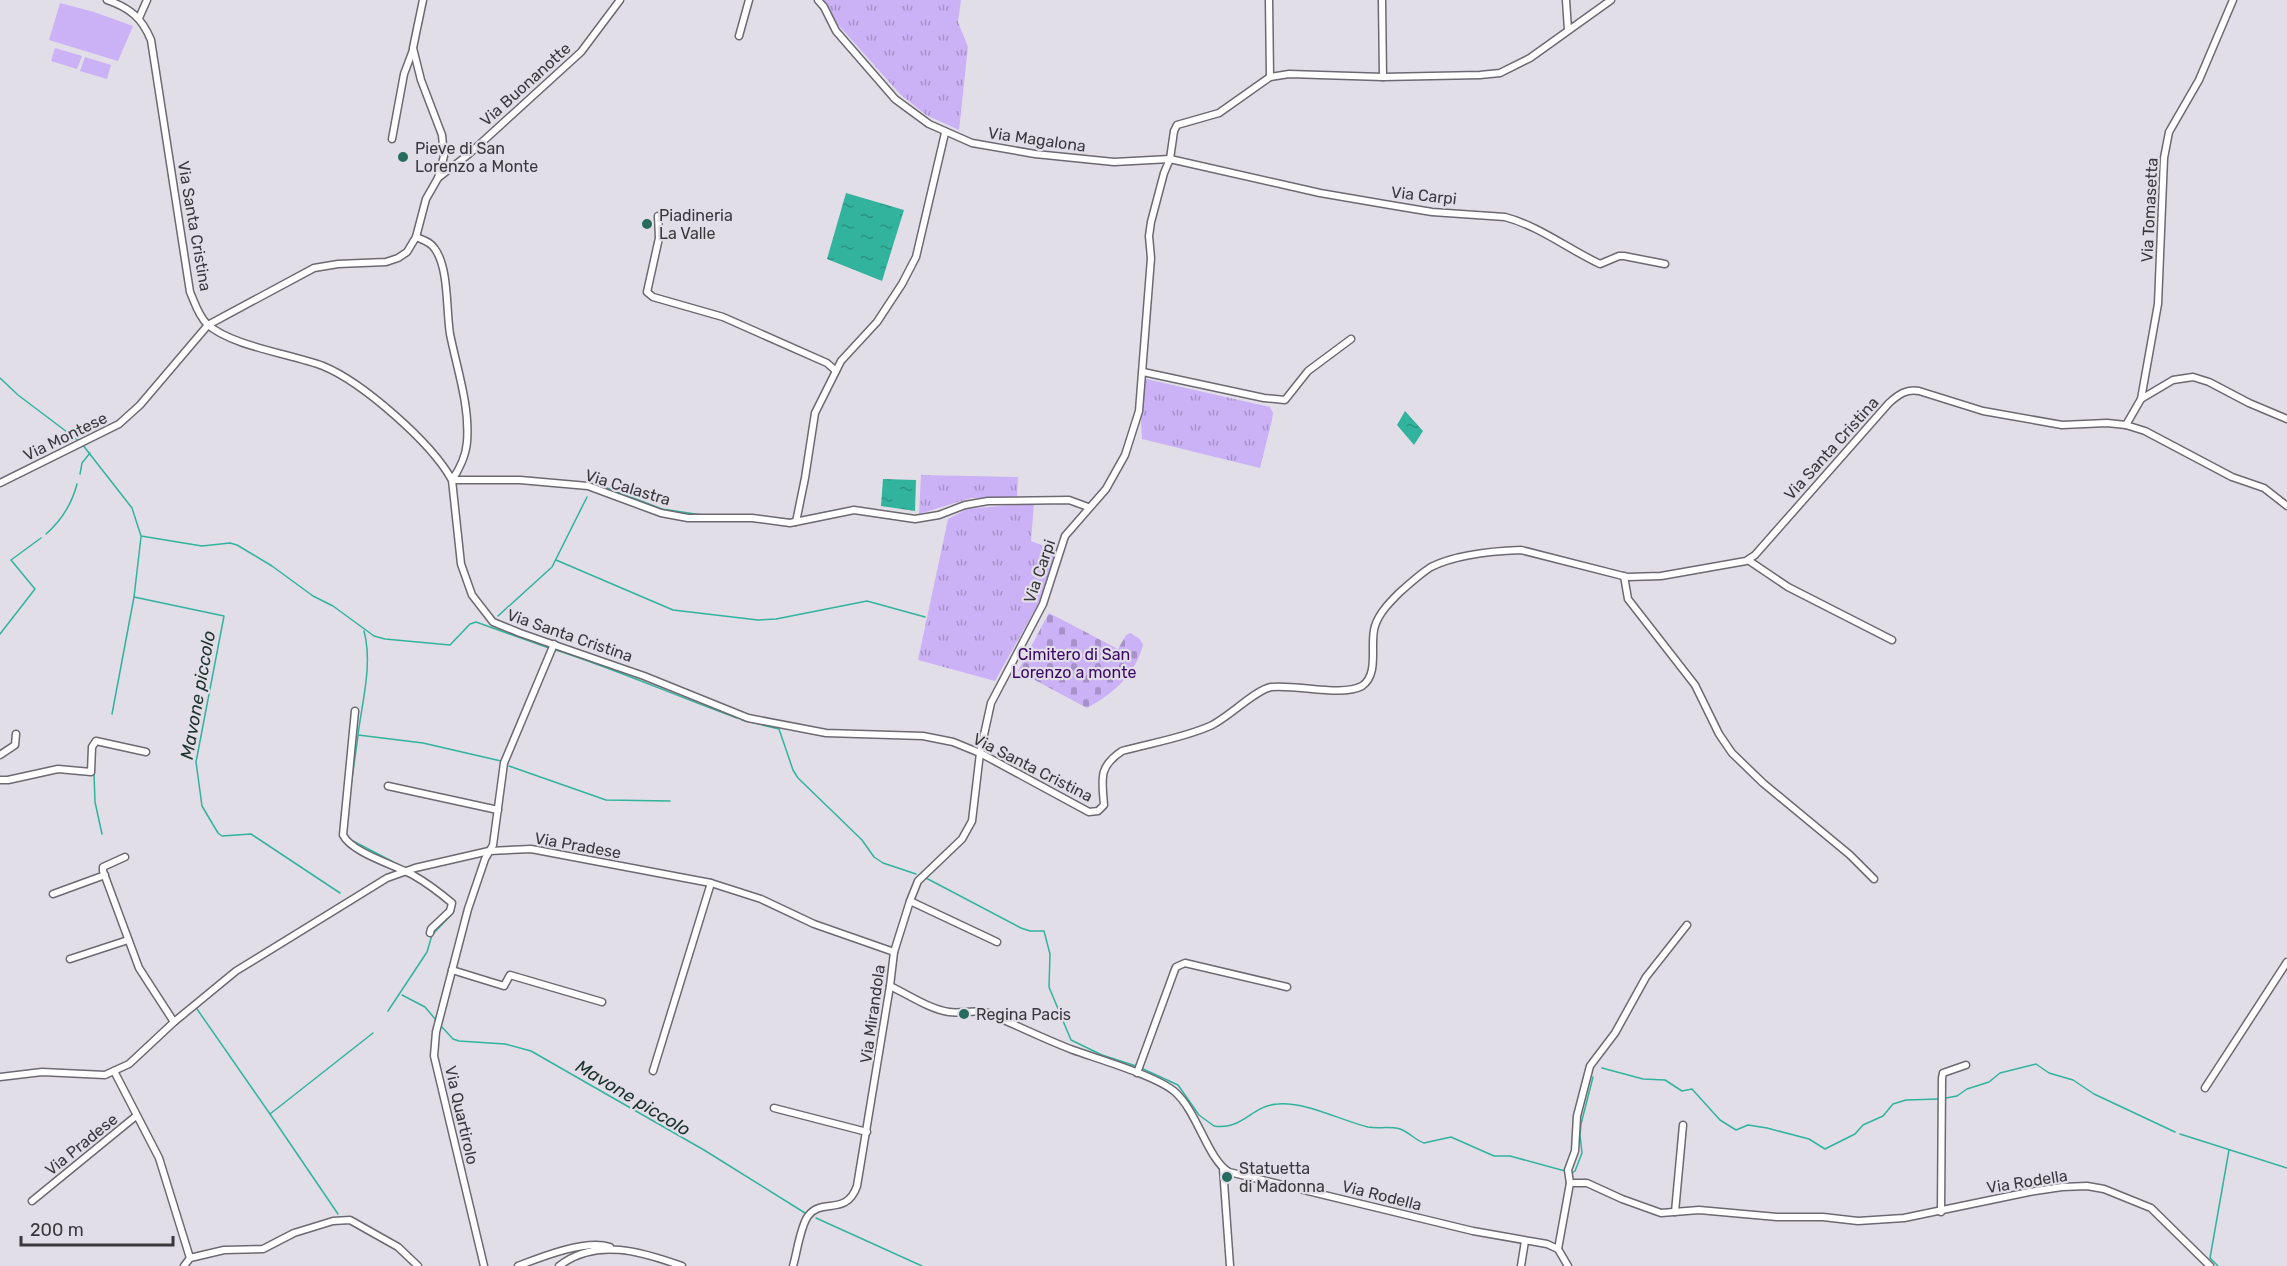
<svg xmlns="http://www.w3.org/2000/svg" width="2287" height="1266" font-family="Rubik,sans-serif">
  <defs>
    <pattern id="grass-tufts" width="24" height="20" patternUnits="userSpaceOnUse" patternTransform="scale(1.5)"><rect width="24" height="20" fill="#cbb1f6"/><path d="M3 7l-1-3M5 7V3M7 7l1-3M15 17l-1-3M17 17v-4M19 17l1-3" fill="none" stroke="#a691c8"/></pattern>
    <pattern id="cemetery-stones" width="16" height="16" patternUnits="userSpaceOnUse" patternTransform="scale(1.5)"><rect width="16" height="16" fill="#cbb1f6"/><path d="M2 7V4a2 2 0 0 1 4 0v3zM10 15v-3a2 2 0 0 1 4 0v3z" fill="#a691c8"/></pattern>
    <pattern id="water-ripples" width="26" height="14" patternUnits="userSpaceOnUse" patternTransform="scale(1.5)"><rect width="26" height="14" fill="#31b39d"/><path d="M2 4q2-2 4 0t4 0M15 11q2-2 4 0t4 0" fill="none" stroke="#2b9381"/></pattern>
  </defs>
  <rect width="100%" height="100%" fill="#e2dee8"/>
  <g fill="url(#grass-tufts)">
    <path d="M 816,0 L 961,0 L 958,22 L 968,47 L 959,130 L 926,115 L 900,94 Z"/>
    <path d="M 1146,379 L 1270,407 L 1273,413 L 1272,420 L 1260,468 L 1142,439 L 1141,419 Z"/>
    <path d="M 921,475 L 1018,477 L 1017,497 L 971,498 L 919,514 Z"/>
    <path d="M 1034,503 L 1031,541 L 1057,551 L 1038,604 L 995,681 L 918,660 L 948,519 L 967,509 Z"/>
  </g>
  <path fill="url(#cemetery-stones)" d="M 1049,613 L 1118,649 L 1126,635 L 1130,633 L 1140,639 L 1143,645 C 1135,675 1113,694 1087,708 L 1018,671 Z"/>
  <g fill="#cbb1f6">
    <path d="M 60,3 L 94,12 L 133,26 L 118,61 L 49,40 Z"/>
    <path d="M 55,48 L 82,56 L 77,69 L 51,61 Z"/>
    <path d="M 85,57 L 111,65 L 107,79 L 80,71 Z"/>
  </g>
  <g fill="url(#water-ripples)">
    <path d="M 846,193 L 904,210 L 882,281 L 827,259 Z"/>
    <path d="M 1405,411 L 1423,431 L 1414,445 L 1397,425 Z"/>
    <path d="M 883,479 L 916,480 L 915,511 L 881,506 Z"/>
  </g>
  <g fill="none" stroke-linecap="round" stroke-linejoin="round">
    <g stroke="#31b39d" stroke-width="1.5">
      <path d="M 0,378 L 18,395 L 79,441"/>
      <path d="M 82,444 L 132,508 L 141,536 L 202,546 L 230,543 L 237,545 L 272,566 L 313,596 L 333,606 L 374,636 L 385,639 L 450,645 L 470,624 L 476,622 L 549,648"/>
      <path d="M 80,474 L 82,463 L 90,453"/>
      <path d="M 599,485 L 662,509 L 702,515"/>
      <path d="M 809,516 C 831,511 850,506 872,510"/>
      <path d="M 763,517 L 789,519"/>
      <path d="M 46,534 C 61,521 72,503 77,484"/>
      <path d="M 141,537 L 134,597 L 224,616 L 196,762 L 202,806 L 218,833 L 222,836 L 251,834 L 340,893"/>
      <path d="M 556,560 L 673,610 L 758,620 L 776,619 L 867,601 L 925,617"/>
      <path d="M 498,616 L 552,567 L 587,497"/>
      <path d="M 364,631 C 373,664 362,702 358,735 L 423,743 L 501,761"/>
      <path d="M 0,634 L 35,589 L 11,560 L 41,538"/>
      <path d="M 556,650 C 618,670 676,696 737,718"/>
      <path d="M 112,714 L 134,597"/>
      <path d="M 742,720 L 779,729 L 793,770 L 798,778 L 862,840 L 874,857 L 883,863 L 916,874"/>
      <path d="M 509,766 L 606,800 L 670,801"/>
      <path d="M 94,774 L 95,802 L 102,834"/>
      <path d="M 349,800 L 358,736"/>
      <path d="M 351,840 L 401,866"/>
      <path d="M 926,878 L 1021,928 L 1030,931 L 1044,931 L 1050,954 L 1049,987 L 1071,1040 L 1102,1055 L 1136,1066"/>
      <path d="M 429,881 L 439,889"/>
      <path d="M 402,995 L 425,1007 L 436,1020"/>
      <path d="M 197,1009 L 270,1114"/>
      <path d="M 388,1011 L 427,952 L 432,935 L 453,913 L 455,905"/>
      <path d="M 442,1027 L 453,1039 L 459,1041 L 505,1044 L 531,1051 L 704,1150 L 805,1213"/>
      <path d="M 1602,1068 L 1643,1079 L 1665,1080 L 1682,1091 L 1692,1089 L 1720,1120 L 1736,1130 L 1748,1125 L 1767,1128 L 1809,1139 L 1825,1149 L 1855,1134 L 1863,1125 L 1883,1116 L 1893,1104 L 1906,1100 L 1939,1099"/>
      <path d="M 1143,1069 L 1178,1085 L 1199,1115 L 1214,1126 C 1242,1131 1252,1105 1278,1104 C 1308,1102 1339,1120 1368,1127 C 1378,1129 1389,1126 1400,1129 C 1409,1132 1415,1140 1424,1143 L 1451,1137 L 1494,1156 L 1510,1156 L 1565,1171"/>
      <path d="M 1946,1098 L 1957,1096 L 1967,1089 L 1989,1082 L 2000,1073 L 2036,1064 L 2049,1073 L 2073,1080 L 2094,1094 L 2175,1132"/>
      <path d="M 2180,1134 L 2287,1168"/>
      <path d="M 1571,1174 L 1575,1171 L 1582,1153 L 1580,1135 L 1581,1124 L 1593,1077"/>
      <path d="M 338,1214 L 270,1114 L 373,1033"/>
      <path d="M 816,1218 L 922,1266"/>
      <path d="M 2218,1266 L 2210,1258 L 2229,1150"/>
    </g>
    <defs>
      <g id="minor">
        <path d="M 107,0 C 130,8 142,18 151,40 L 190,292 C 195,303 198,315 207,324 C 231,346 291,354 323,366 C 362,382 431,442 452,480 L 461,564 L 472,595 L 493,622 L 520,633 L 644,676 L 748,718 L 826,733 L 923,736 L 953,742 L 980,753 L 1089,812 L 1098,811 L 1104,805 C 1102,779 1098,767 1122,751 C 1151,743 1183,738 1210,726 C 1228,718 1255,690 1271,687 C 1296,684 1342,697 1362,686 C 1380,674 1369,643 1375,626 C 1379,613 1390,602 1399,593 C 1409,584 1420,574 1431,567 C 1457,554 1492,551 1521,550 L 1627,577 L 1661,576 L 1746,561 L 1755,555 L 1889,403 C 1899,394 1906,389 1919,391 L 1983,411 L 2062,425 L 2107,423 L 2126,425 L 2145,431 L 2232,477 L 2264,488 L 2287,506"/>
        <path d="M 818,0 L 824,7 L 836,31 L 895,99 L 929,124 L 972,143 L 1035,154 L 1114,162 L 1170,159 L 1320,193 L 1390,205 L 1432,212 L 1505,217 C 1539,226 1568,249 1600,264 L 1619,256 L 1624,256 L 1665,264"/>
        <path d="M 1269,0 L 1270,77"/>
        <path d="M 1382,0 L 1383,77"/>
        <path d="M 1566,0 L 1568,30"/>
        <path d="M 139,18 L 147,0"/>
        <path d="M 739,36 L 749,0"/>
        <path d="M 392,139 L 404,74 L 413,50"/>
        <path d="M 438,178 L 469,154 L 581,52 L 620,0"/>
        <path d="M 658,216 L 659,238 L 647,292 L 653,297 L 723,317 L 827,363 L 836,371"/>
        <path d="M 416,237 C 423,240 431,242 435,249 C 449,269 446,309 450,334 C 457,369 470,406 467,442 C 466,455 459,470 452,480"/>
        <path d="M 1143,372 L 1264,398 L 1285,400 L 1308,371 L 1351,339"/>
        <path d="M 2141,399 L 2173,380 L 2193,377 L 2209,382 L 2249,403 L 2287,419"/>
        <path d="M 2126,425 L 2141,399 L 2158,304 L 2164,158 L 2169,132 L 2199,80 L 2233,0"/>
        <path d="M 452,480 L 520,480 L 588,486 L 661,513 L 688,518 L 752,518 L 790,523 L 854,510 L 915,519 L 939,515 L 965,505 L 988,501 L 1069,500 L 1088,507"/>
        <path d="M 0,483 L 119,424 L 140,405 L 208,325 L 314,268 L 338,264 L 386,262 L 398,258 L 407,252 L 416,237 L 426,199 L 438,178 L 444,156 L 442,135 L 421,80 L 413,48 L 423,0"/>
        <path d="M 796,522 L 805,478 L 815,413 L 841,361 L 877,322 L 902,284 L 916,257 L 945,133"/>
        <path d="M 1748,560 L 1788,587 L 1892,640"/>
        <path d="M 1624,576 L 1628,599 L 1695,685 L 1719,734 L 1732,753 L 1763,783 L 1850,855 L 1874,879"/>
        <path d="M 355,711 L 343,835 C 352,853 395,865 413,875 C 427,883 439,892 452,903 L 450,911 L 431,929 L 430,933"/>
        <path d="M 0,755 L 15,745 L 16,734"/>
        <path d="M 0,780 L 8,780 L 58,769 L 91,772 L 92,747 L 96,741 L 146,752"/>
        <path d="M 388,786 L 498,810"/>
        <path d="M 125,857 L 103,867 L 103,871 L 139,968 L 174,1022"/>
        <path d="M 53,894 L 105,875"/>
        <path d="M 910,901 L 997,942"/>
        <path d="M 70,959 L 128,940"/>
        <path d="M 452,970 L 504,986 L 510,975 L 602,1002"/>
        <path d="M 890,986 C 909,995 929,1009 949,1012 C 962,1014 975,1009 988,1013 C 1016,1025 1044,1039 1073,1050 C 1098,1059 1157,1076 1175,1092 C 1197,1111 1208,1160 1229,1172 L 1473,1231 L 1547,1244 L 1558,1249 L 1568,1266"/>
        <path d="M 114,1071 L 159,1158 L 190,1258"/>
        <path d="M 653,1071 L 711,883"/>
        <path d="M 1137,1073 L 1174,972 L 1176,967 L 1185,963 L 1287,987"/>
        <path d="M 0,1077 L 42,1072 L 105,1075 L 129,1064 L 174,1022 L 236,971 L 387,878 L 415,868 L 489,851 L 531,849 L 711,883 L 761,899 L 814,924 L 894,952"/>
        <path d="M 2205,1088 L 2287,962"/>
        <path d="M 774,1108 L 867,1132"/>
        <path d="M 1223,1168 L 1230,1266"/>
        <path d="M 1570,1183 L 1587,1183 L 1622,1199 L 1661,1213 L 1699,1210 L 1777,1217 L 1823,1217 L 1858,1221 L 1904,1218 L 2029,1192 L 2062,1187 L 2087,1186 L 2104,1189 L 2151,1208 L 2210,1266"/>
        <path d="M 32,1201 L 136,1116"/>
        <path d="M 1675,1212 L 1683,1125"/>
        <path d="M 1941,1212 L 1942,1078 L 1943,1073 L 1966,1065"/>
        <path d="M 1558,1249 L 1570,1183 L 1568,1170 L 1575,1151 L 1577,1116 L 1590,1066 L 1615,1033 L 1646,977 L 1687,925"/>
        <path d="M 184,1266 L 190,1258 L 224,1250 L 263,1249 L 294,1233 L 333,1221 L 350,1220 L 398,1247 L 418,1266"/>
        <path d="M 484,1266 L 434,1056 L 436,1032 L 468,909 L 485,859 L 493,845 L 504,763 L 554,644"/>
        <path d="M 518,1266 C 541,1257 586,1239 610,1247"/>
        <path d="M 559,1266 C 596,1237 643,1252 682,1266"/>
        <path d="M 793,1266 C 797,1253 800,1227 808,1216 C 822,1197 846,1217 857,1186 L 890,986 L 894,952 L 910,901 L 918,881 L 962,839 L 972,821 L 980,753 L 991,703 L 1043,604 L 1065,536 L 1106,489 L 1125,455 L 1139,411 L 1151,258 L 1149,236 L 1151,222 L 1164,173 L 1170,159 L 1174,131 L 1177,125 L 1219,113 L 1270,77 L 1289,74 L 1383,77 L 1480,75 L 1500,73 L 1530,58 L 1611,0"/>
        <path d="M 1521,1266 L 1525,1241"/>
      </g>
    </defs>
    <use href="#minor" stroke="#6c6971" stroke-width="9"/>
    <use href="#minor" stroke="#fff" stroke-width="6"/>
  </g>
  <g fill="#266b5e" stroke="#e2dee8" stroke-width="2">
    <circle cx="403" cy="157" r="6"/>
    <circle cx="647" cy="224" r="6"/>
    <circle cx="964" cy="1014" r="6"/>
    <circle cx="1227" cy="1177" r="6"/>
  </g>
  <g text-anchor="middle" stroke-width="4.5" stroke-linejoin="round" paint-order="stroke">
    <g font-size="16" fill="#39383c" stroke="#e2dee8">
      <text transform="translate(525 84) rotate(-42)" y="6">Via Buonanotte</text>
      <text transform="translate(1037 139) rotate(8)" y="6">Via Magalona</text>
      <text transform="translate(1424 195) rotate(6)" y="6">Via Carpi</text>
      <text transform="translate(2149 210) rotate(-87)" y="6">Via Tomasetta</text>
      <text transform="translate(195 226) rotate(80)" y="6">Via Santa Cristina</text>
      <text transform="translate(65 436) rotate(-26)" y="6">Via Montese</text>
      <text transform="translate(1831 448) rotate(-48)" y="6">Via Santa Cristina</text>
      <text transform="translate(628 487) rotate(17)" y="6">Via Calastra</text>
      <text transform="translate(1039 571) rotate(-71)" y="6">Via Carpi</text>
      <text transform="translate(570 635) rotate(19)" y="6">Via Santa Cristina</text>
      <text transform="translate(1033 767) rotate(27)" y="6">Via Santa Cristina</text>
      <text transform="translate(578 845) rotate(10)" y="6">Via Pradese</text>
      <text transform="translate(872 1014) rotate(-82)" y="6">Via Mirandola</text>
      <text transform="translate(462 1115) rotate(77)" y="6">Via Quartirolo</text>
      <text transform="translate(81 1144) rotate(-39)" y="6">Via Pradese</text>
      <text transform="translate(2027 1181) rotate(-9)" y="6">Via Rodella</text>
      <text transform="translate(1382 1195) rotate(14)" y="6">Via Rodella</text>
    </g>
    <g font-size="16" fill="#39383c" stroke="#e2dee8" text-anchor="start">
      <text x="415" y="154">Pieve di San<tspan x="415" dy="18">Lorenzo a Monte</tspan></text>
      <text x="659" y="221">Piadineria<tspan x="659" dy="18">La Valle</tspan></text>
      <text x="976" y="1020">Regina Pacis</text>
      <text x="1239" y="1174">Statuetta<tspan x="1239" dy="18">di Madonna</tspan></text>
    </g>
    <g font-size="16" fill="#3a0765" stroke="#e2dee8">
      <text x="1074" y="660">Cimitero di San<tspan x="1074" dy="18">Lorenzo a monte</tspan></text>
    </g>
    <g font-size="18" font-style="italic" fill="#1c322d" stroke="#e2dee8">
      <text transform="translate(198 695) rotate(-80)" y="6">Mavone piccolo</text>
      <text transform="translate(633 1098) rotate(31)" y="6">Mavone piccolo</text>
    </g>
  </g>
  <path d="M21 1236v9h152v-9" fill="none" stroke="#39383c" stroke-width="3"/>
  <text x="30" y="1236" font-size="18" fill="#39383c" stroke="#e2dee8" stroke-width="4.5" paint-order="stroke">200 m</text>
</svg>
